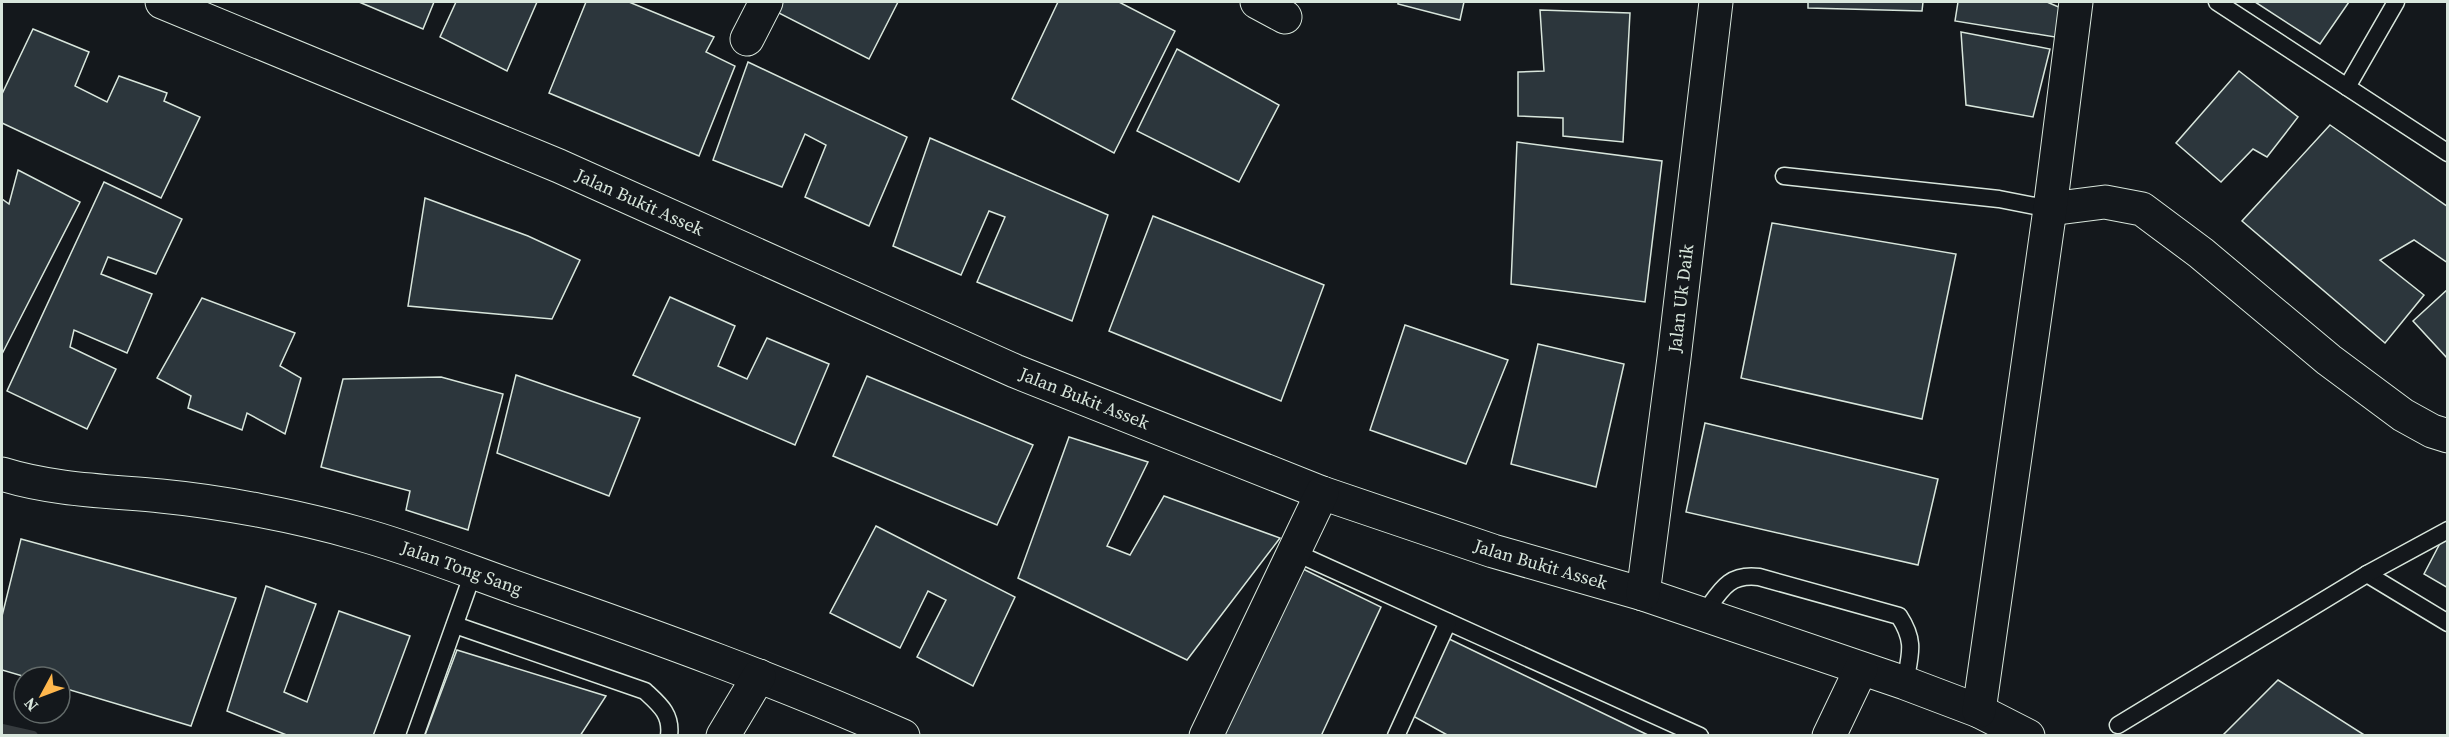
<svg xmlns="http://www.w3.org/2000/svg" width="2449" height="737" font-family="'Source Serif 4',serif">
  <rect width="100%" height="100%" fill="#14181c"/>
  <g fill="none" stroke-linecap="round" stroke-linejoin="round">
    <path stroke="#363b3e" stroke-width="10" d="M 2,729 L 33,736"/>
  </g>
  <g fill="#2c363c" stroke="#d8e6dc" stroke-width="1.5">
    <path d="M 359,2 L 434,2 L 423,29 Z"/>
    <path d="M 456,2 L 537,2 L 507,71 L 440,37 Z"/>
    <path d="M 586,2 L 629,2 L 714,37 L 706,52 L 735,66 L 699,156 L 549,93 Z"/>
    <path d="M 772,2 L 898,2 L 869,59 L 769,8 Z"/>
    <path d="M 1058,2 L 1119,2 L 1175,31 L 1114,153 L 1012,99 Z"/>
    <path d="M 1398,2 L 1464,2 L 1460,20 L 1398,4 Z"/>
    <path d="M 1808,2 L 1923,2 L 1922,11 L 1808,8 Z"/>
    <path d="M 1958,2 L 2047,2 L 2061,8 L 2055,37 L 1955,21 Z"/>
    <path d="M 2255,2 L 2349,2 L 2320,44 Z"/>
    <path d="M 1540,10 L 1630,13 L 1623,142 L 1563,136 L 1563,118 L 1518,116 L 1518,72 L 1544,71 Z"/>
    <path d="M 33,29 L 89,52 L 75,86 L 107,102 L 119,76 L 167,93 L 164,101 L 200,117 L 161,198 L 2,123 L 2,94 Z"/>
    <path d="M 1961,32 L 2050,49 L 2033,117 L 1966,105 Z"/>
    <path d="M 1177,49 L 1279,105 L 1239,182 L 1137,131 Z"/>
    <path d="M 748,62 L 907,137 L 869,226 L 805,197 L 826,145 L 805,134 L 782,187 L 713,160 Z"/>
    <path d="M 2239,71 L 2298,117 L 2267,157 L 2253,149 L 2221,182 L 2176,143 Z"/>
    <path d="M 2330,125 L 2448,207 L 2448,263 L 2414,240 L 2380,260 L 2424,295 L 2385,343 L 2242,221 Z"/>
    <path d="M 930,138 L 1108,215 L 1072,321 L 977,282 L 1005,217 L 989,211 L 961,275 L 893,246 Z"/>
    <path d="M 1517,142 L 1662,161 L 1645,302 L 1511,284 Z"/>
    <path d="M 18,170 L 80,202 L 2,354 L 2,199 L 9,204 Z"/>
    <path d="M 104,182 L 182,219 L 156,274 L 108,257 L 101,274 L 152,294 L 127,353 L 74,330 L 70,347 L 116,369 L 87,429 L 7,391 Z"/>
    <path d="M 425,198 L 528,236 L 580,260 L 552,319 L 408,306 Z"/>
    <path d="M 1153,216 L 1324,285 L 1281,401 L 1109,331 Z"/>
    <path d="M 1772,223 L 1956,254 L 1922,419 L 1741,378 Z"/>
    <path d="M 2448,289 L 2448,359 L 2413,321 Z"/>
    <path d="M 670,297 L 735,326 L 718,366 L 747,379 L 767,338 L 829,364 L 795,445 L 633,375 Z"/>
    <path d="M 202,298 L 295,333 L 280,366 L 301,378 L 285,434 L 247,413 L 242,430 L 188,408 L 191,396 L 157,378 Z"/>
    <path d="M 1405,325 L 1508,360 L 1466,464 L 1370,430 Z"/>
    <path d="M 1538,344 L 1624,364 L 1596,487 L 1511,464 Z"/>
    <path d="M 516,375 L 640,418 L 609,496 L 497,453 Z"/>
    <path d="M 867,376 L 1033,445 L 997,525 L 833,456 Z"/>
    <path d="M 441,377 L 503,394 L 468,530 L 406,510 L 410,491 L 321,467 L 343,379 Z"/>
    <path d="M 1705,423 L 1938,479 L 1918,565 L 1686,512 Z"/>
    <path d="M 1069,437 L 1148,462 L 1107,546 L 1130,555 L 1164,496 L 1280,538 L 1187,660 L 1018,578 Z"/>
    <path d="M 876,526 L 1015,597 L 973,686 L 917,657 L 946,600 L 928,591 L 900,648 L 830,613 Z"/>
    <path d="M 2448,528 L 2448,588 L 2424,574 Z"/>
    <path d="M 21,539 L 236,598 L 191,726 L 60,687 L 60,677 L 26,677 L 2,670 L 2,616 Z"/>
    <path d="M 1301,568 L 1381,607 L 1321,736 L 1221,736 Z"/>
    <path d="M 266,586 L 316,604 L 284,692 L 307,702 L 339,611 L 410,636 L 373,736 L 289,736 L 227,711 Z"/>
    <path d="M 1443,636 L 1650,736 L 1449,736 L 1404,711 Z"/>
    <path d="M 457,650 L 606,696 L 580,736 L 425,735 Z"/>
    <path d="M 2278,680 L 2366,736 L 2222,736 Z"/>
  </g>
  <g fill="none" stroke-linecap="round" stroke-linejoin="round">
    <defs>
      <g id="lane">
        <path d="M 2217,2 L 2448,153"/>
        <path d="M 2347,87 L 2396,2"/>
        <path d="M 1784,176 L 1999,199 L 2050,209"/>
        <path d="M 1294,552 L 1700,736"/>
        <path d="M 2367,574 L 2448,623"/>
        <path d="M 1703,615 C 1720,592 1727,573 1759,577 L 1899,616 C 1916,642 1910,654 1905,683"/>
        <path d="M 455,625 L 645,691 C 659,704 672,714 669,736"/>
        <path d="M 2118,725 L 2367,574 L 2448,530"/>
        <path d="M 415,736 L 473,573"/>
        <path d="M 1396,736 L 1448,622"/>
      </g>
      <g id="street">
        <path id="s1" d="M 162,2 L 559,166 L 1015,371 L 1322,493 L 1493,551 L 1643,594 L 1905,683 L 1979,711 L 2028,736"/>
        <path d="M 1257,2 L 1285,17"/>
        <path d="M 747,39 L 766,2"/>
        <path d="M 2050,209 L 2105,202 L 2142,209 L 2201,253 L 2329,360 L 2403,415 L 2432,431 L 2448,436"/>
        <path id="s2" d="M 2,474 C 53,490 108,491 161,496 C 223,502 296,516 356,533 C 415,549 473,573 531,593 C 657,637 781,682 903,736"/>
        <path id="s3" d="M 1643,594 L 1674,358 L 1716,2"/>
        <path d="M 1979,711 L 2050,209 L 2076,2"/>
        <path d="M 723,736 L 759,676"/>
        <path d="M 1206,736 L 1322,493"/>
        <path d="M 1829,736 L 1861,669"/>
      </g>
    </defs>
    <use href="#lane" stroke="#d8e6dc" stroke-width="19"/>
    <use href="#street" stroke="#d8e6dc" stroke-width="35"/>
    <use href="#lane" stroke="#14181c" stroke-width="16"/>
    <use href="#street" stroke="#14181c" stroke-width="33"/>
  </g>
  <g text-anchor="middle" stroke-width="4.5" stroke-linejoin="round" paint-order="stroke">
    <g font-size="18" fill="#d8e6dc" stroke="#14181c">
      <text dy="6" stroke="none"><textPath href="#s1" startOffset="518">Jalan Bukit Assek</textPath></text>
      <text dy="6" stroke="none"><textPath href="#s3" startOffset="298">Jalan Uk Daik</textPath></text>
      <text dy="6" stroke="none"><textPath href="#s1" startOffset="1004">Jalan Bukit Assek</textPath></text>
      <text dy="6" stroke="none"><textPath href="#s1" startOffset="1490">Jalan Bukit Assek</textPath></text>
      <text dy="6" stroke="none"><textPath href="#s2" startOffset="471">Jalan Tong Sang</textPath></text>
    </g>
  </g>
  <rect width="2449" height="737" fill="none" stroke="#d8e6dc" stroke-width="6"/>
  <g transform="translate(42 695) rotate(229)"><circle r="28" fill="#14181c" stroke="#626a69" stroke-width="1.5"/>
  <path d="M0-4.5L10 22L0 15L-10 22Z" fill="#ffb74d"/>
  <text y="-9" font-size="16" font-weight="bold" text-anchor="middle" fill="#d8e6dc">N</text>
  </g>
</svg>
